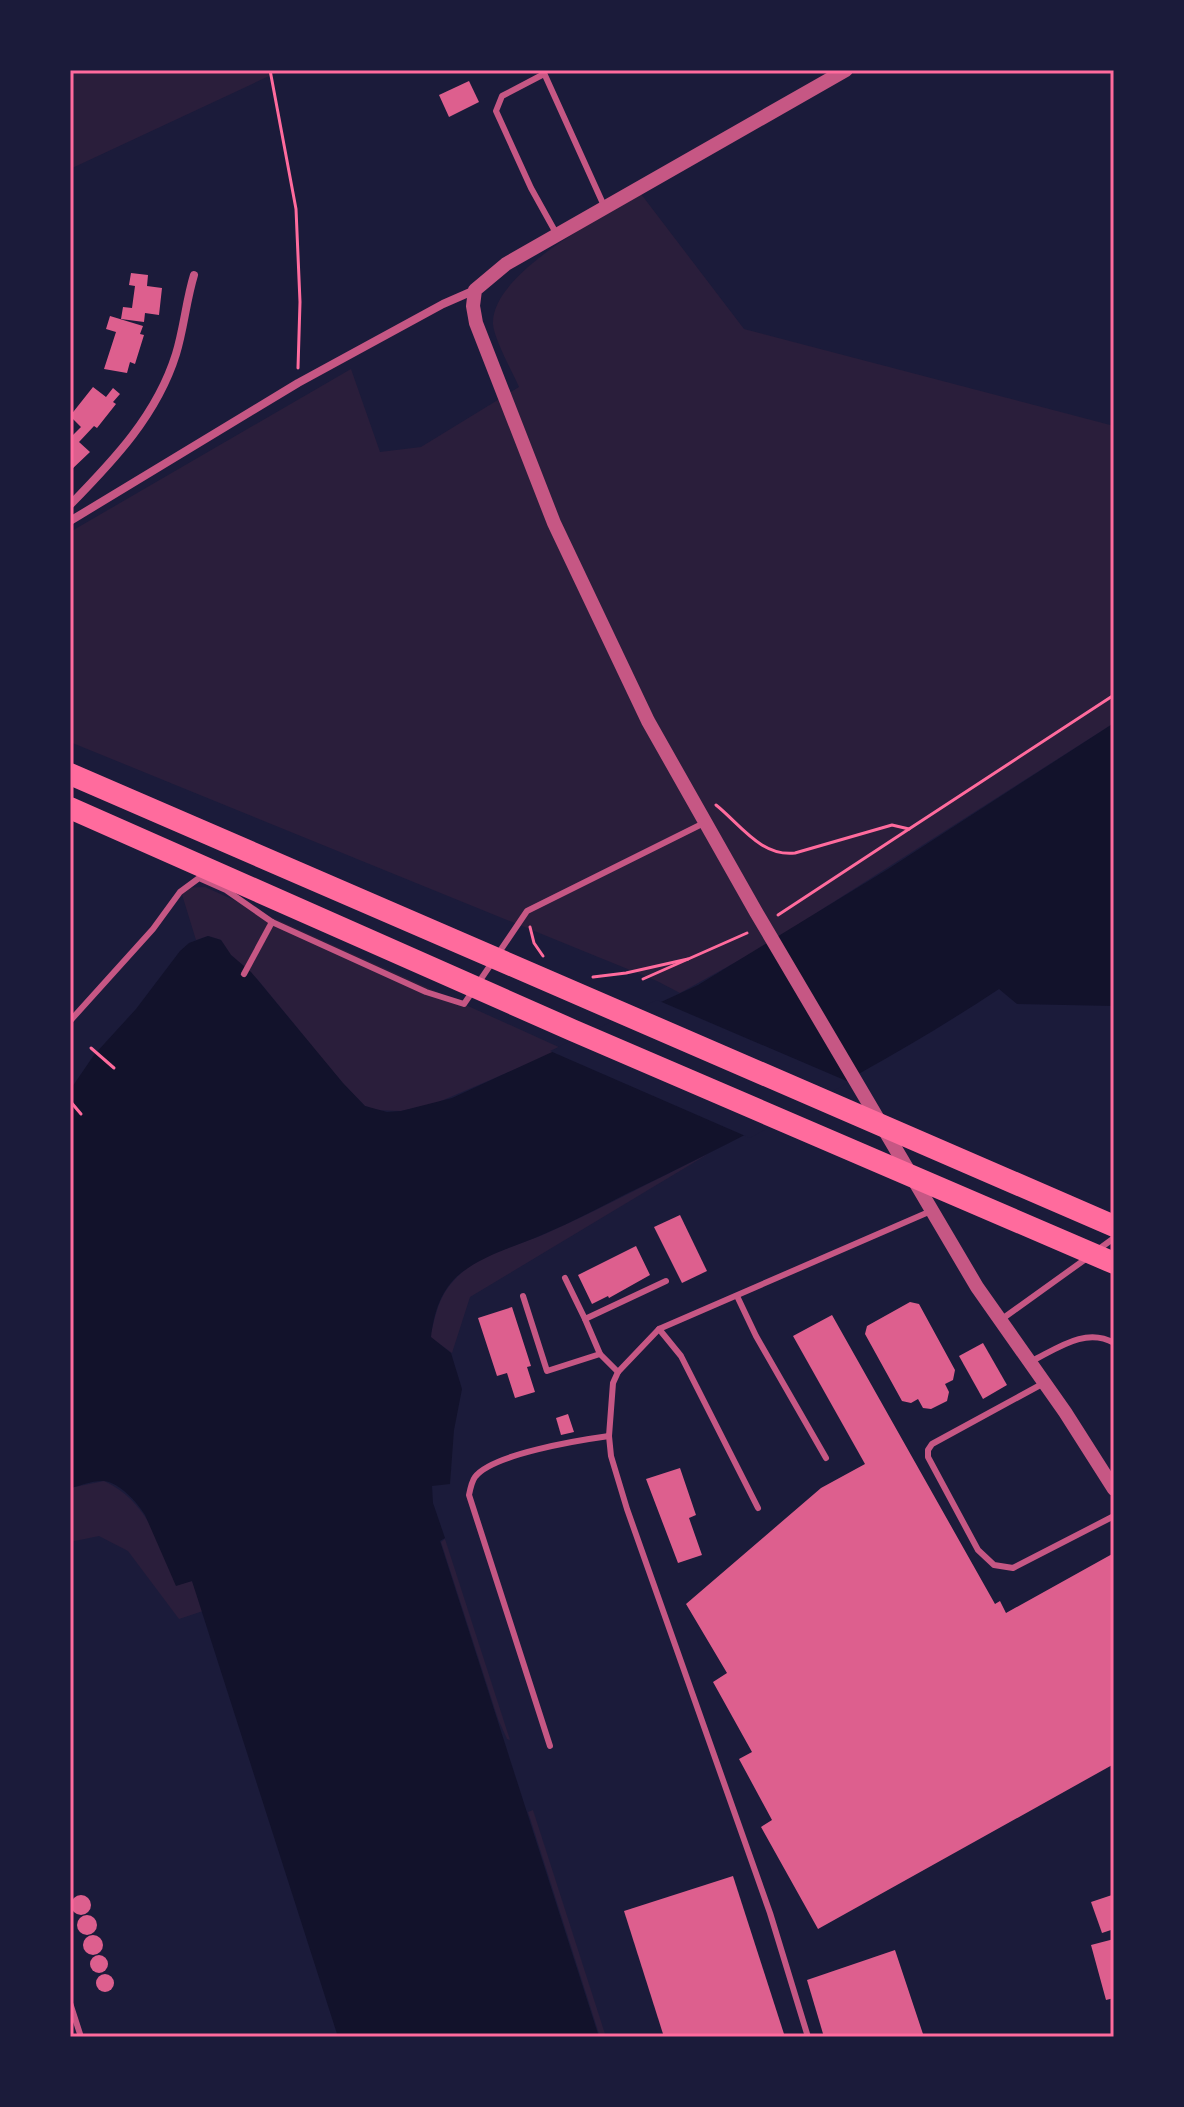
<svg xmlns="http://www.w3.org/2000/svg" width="1184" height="2107" font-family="'Titillium Web',sans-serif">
  <rect width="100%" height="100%" fill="#1b1b3a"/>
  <g fill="#2a1e3b">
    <path d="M 70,70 L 282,70 L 70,169 Z"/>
    <path d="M 641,194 L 744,329 L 1114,426 L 1114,723 L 763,947 L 680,993 L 657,981 L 70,742 L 70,532 L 351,369 L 380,452 L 421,447 L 519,387 C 512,371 494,339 493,324 C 491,273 602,217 641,194 Z"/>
    <path d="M 205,887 L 563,1049 L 434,1104 L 401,1111 L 376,1110 L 365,1106 L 343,1084 L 258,980 L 231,955 L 221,940 L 208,936 L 196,940 L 180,888 Z"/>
    <path d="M 708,1154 L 470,1297 L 452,1353 L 430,1337 C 437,1311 438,1296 458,1276 C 480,1254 518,1246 547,1233 C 601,1209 654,1180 708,1154 Z"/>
    <path d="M 104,1481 C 146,1500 161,1544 176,1585 L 192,1581 L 203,1611 L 179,1619 L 128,1551 L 99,1536 L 70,1542 L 70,1488 Z"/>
    <path d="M 445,1539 L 510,1740 L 507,1739 L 498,1719 L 441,1542 Z"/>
    <path d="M 533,1810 L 606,2037 L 600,2037 L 528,1812 Z"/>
  </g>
  <path fill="#12122b" d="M 1114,723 L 1114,1006 L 1017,1004 L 999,989 C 881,1067 753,1132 626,1194 C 599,1208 572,1222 544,1234 C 517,1246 485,1254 461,1273 C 441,1289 434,1312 431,1337 L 451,1353 L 462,1389 L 454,1430 L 450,1484 L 432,1486 L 433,1503 L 445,1538 L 440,1541 L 599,2037 L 338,2037 L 192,1581 L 176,1586 L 145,1515 C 137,1502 120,1483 104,1481 C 93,1480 80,1486 70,1488 L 70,1090 L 94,1055 L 136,1009 L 180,951 L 189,943 L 208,936 L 221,940 L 231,955 L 251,972 L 343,1083 L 365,1106 L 387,1112 L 401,1111 L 452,1098 L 698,985 L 888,869 Z"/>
  <path fill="#1b1b3a" d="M 657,1000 L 849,1082 L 750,1138 L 550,1051 Z"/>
  <g fill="#dd5f8e">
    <path d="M 469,81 L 479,102 L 449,117 L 439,95 Z"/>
    <path d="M 131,273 L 148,275 L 147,286 L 162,288 L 159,315 L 145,313 L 144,322 L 121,319 L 123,307 L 132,308 L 135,286 L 129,285 Z"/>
    <path d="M 110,316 L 143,326 L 140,334 L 144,335 L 135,364 L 130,362 L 127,373 L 104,369 L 116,332 L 106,329 Z"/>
    <path d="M 93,387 L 106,397 L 113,388 L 120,394 L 113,402 L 116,404 L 97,428 L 94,426 L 79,442 L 90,452 L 70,471 L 70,432 L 73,435 L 81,427 L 70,416 Z"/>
    <path d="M 680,1215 L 707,1271 L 682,1283 L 654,1227 Z"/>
    <path d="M 636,1246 L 650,1275 L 609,1298 L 608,1296 L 592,1304 L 578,1275 Z"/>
    <path d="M 910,1302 L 919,1304 L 955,1370 L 953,1380 L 945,1384 L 949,1392 L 947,1401 L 931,1409 L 923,1408 L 918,1399 L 911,1403 L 902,1401 L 865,1334 L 867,1326 Z"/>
    <path d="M 512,1307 L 531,1366 L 527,1367 L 535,1392 L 515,1398 L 507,1373 L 497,1376 L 478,1318 Z"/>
    <path d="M 832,1315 L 995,1604 L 1000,1601 L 1006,1613 L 1114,1553 L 1114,1764 L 818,1929 L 761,1827 L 772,1820 L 739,1759 L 752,1752 L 713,1682 L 727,1673 L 686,1604 L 821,1488 L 865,1464 L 793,1336 Z"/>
    <path d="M 983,1343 L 1007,1385 L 983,1399 L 959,1356 Z"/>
    <path d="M 568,1414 L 574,1432 L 561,1435 L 556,1418 Z"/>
    <path d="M 680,1468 L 696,1515 L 689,1518 L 702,1555 L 678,1563 L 646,1479 Z"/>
    <path d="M 733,1876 L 785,2037 L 664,2037 L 624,1911 Z"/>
    <path d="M 1112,1895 L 1114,1929 L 1102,1933 L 1091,1902 Z"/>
    <circle cx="81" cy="1905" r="10"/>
    <circle cx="87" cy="1925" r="10"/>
    <circle cx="93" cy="1945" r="10"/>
    <path d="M 1114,1939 L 1114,1998 L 1106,2000 L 1091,1945 Z"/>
    <path d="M 895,1950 L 924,2037 L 824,2037 L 807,1980 Z"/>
    <circle cx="99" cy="1964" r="9"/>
    <circle cx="105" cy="1983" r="9"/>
  </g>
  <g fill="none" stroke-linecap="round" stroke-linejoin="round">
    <g stroke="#ff6b9d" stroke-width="3">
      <path d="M 270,70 L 296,209 L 300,302 L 298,368"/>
      <path d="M 716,805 C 740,824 761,857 795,853 L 892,825 L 909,829 L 1114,695"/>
      <path d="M 778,915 L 909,829"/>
      <path d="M 530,927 L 534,943 L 543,956"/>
      <path d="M 593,977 L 626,973 L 688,959"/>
      <path d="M 643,979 L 747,933"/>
      <path d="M 91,1048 L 114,1068"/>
      <path d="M 70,1101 L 81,1114"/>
    </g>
    <g stroke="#c65784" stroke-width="6">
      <path d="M 544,73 L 605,208"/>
      <path d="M 544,74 L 502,96 L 496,111 L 531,188 L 556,233"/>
      <path d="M 244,974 L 272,922"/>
      <path d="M 70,1021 L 153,929 L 180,892 L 199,878 L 226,890 L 272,922 L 426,992 L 464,1004 L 527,911 L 706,822"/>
      <path d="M 1099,1249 L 1114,1238"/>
      <path d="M 565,1278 L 585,1319 L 666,1281"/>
      <path d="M 523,1296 L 547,1371 L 600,1354"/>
      <path d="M 737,1296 L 756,1336 L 826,1458"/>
      <path d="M 585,1319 L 600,1354 L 618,1372"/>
      <path d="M 1002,1319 L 1087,1258"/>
      <path d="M 659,1329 L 681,1356 L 758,1508"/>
      <path d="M 1032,1361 C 1058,1348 1086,1327 1114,1343"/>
      <path d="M 1044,1383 L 932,1444 L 928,1450 L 928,1457 L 978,1550 L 994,1565 L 1013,1568 L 1114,1516"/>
      <path d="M 550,1746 L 469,1495 C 470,1490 472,1481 475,1477 C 492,1454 580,1440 609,1436"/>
      <path d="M 70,2003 L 81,2037"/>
      <path d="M 808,2037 L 770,1913 L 627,1509 L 611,1456 L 609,1436 L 613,1383 L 618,1372 L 659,1329 L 931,1211"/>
    </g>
    <g stroke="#c65784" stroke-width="8">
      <path d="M 70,505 C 114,460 157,415 176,354 C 184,328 186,301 194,275"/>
      <path d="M 70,521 L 298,383 L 443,304 L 475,290"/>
    </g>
    <path stroke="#c65784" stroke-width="14" d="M 846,70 L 506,264 L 475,290 L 473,306 L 476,323 L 554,523 L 648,721 L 756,912 L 977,1287 L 1065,1412 L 1114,1489"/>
    <g stroke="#ff6b9d" stroke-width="22">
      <path d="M 70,774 L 1114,1226"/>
      <path d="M 70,808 L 572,1030 L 1114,1263"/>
    </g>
  </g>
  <rect width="1184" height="2107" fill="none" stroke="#1b1b3a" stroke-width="144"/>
  <rect x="72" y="72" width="1040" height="1963" fill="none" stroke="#ff6b9d" stroke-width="3"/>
</svg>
